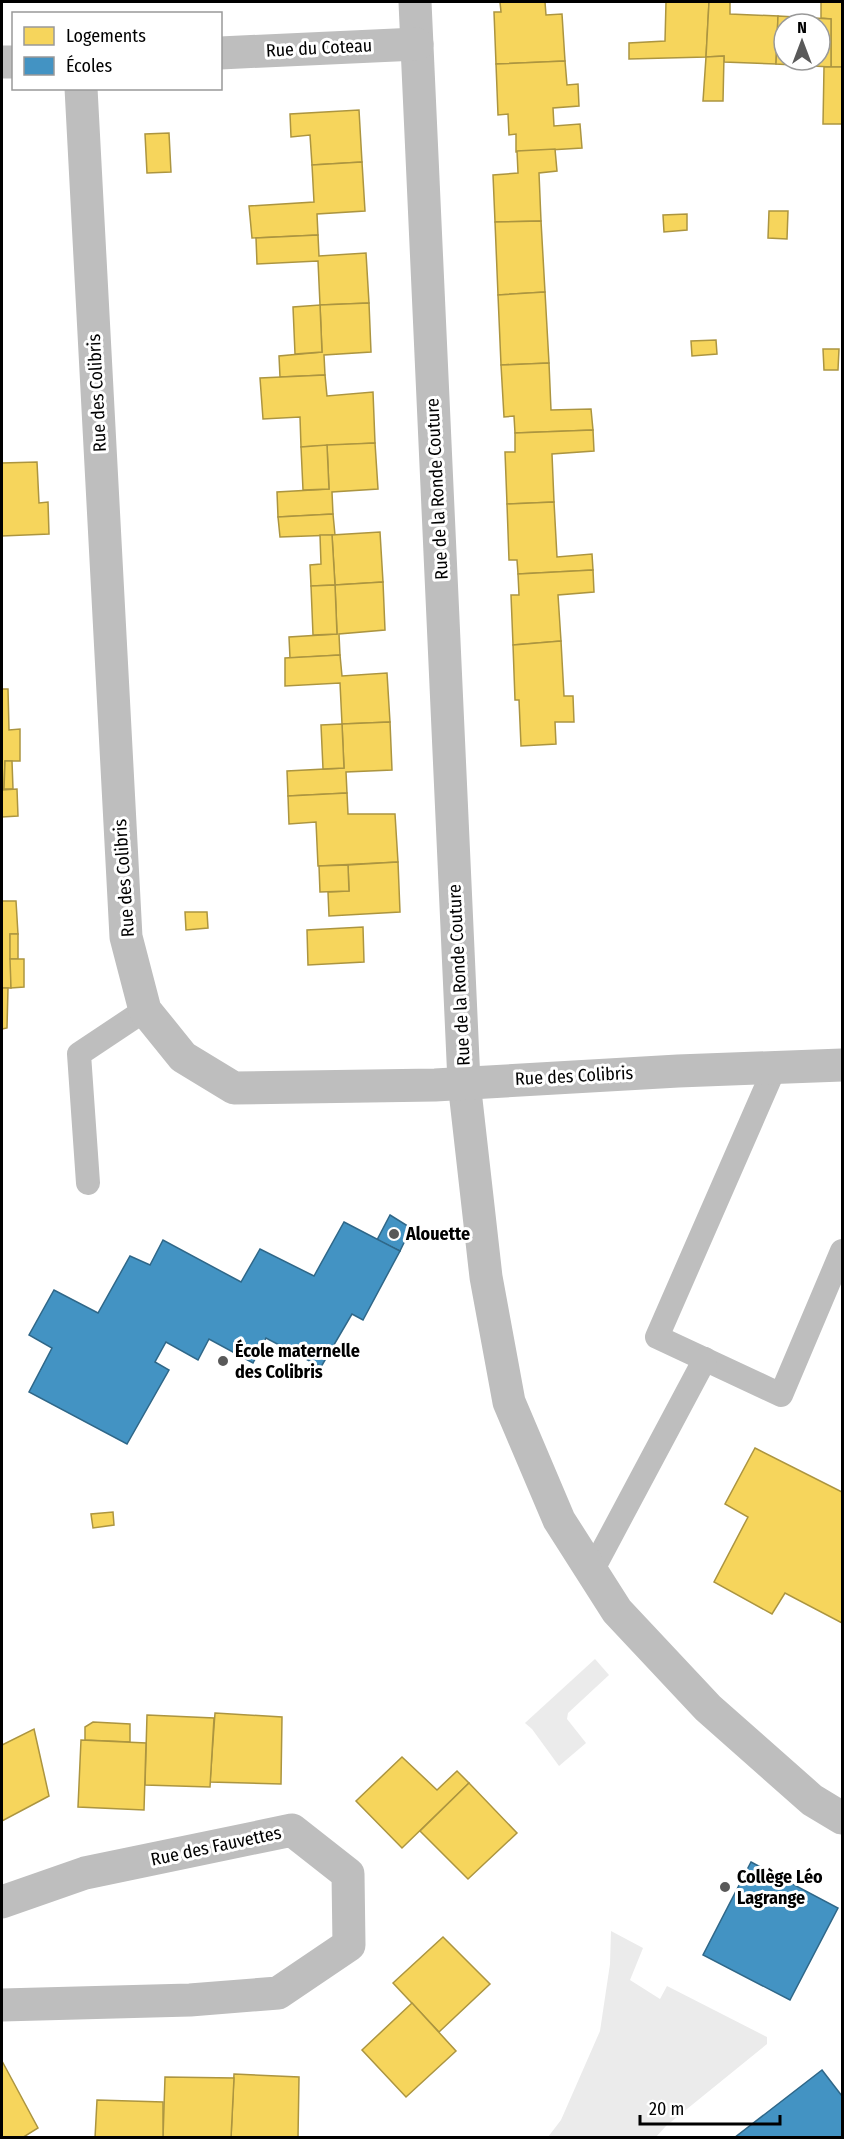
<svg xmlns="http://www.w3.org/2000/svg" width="844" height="2139" font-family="'Fira Sans Condensed',sans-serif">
  <rect width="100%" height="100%" fill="#fff"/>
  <g fill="#ebebeb">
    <path d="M 595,1659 L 609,1675 L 568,1713 L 567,1719 L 586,1743 L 559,1766 L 532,1729 L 525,1723 Z"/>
    <path d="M 611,1931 L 643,1948 L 630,1980 L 660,1999 L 667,1986 L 767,2037 L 767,2044 L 666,2126 L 656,2137 L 548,2137 L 561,2120 L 600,2031 L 610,1964 Z"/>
  </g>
  <g fill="#f6d55c" stroke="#ac9540" stroke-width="1.5" fill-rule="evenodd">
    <path d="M 500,2 L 545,2 L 546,15 L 562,14 L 565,61 L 496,64 L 494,12 L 501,12 Z"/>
    <path d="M 666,2 L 709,2 L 706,57 L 629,59 L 629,43 L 665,41 Z"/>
    <path d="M 709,2 L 730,2 L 730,14 L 778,16 L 776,64 L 724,62 L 724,56 L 706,57 Z"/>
    <path d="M 821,2 L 842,2 L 842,67 L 831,67 L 831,19 L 821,18 Z"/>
    <path d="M 778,16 L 831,19 L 831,67 L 776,64 ZM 784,24 L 820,24 L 820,60 L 784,60 Z"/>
    <path d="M 724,56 L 723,101 L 703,101 L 706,57 Z"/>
    <path d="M 565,61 L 567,85 L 578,84 L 579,106 L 553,108 L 554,126 L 580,124 L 582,148 L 516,152 L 516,134 L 509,135 L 508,114 L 498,115 L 496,64 Z"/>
    <path d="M 824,67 L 842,67 L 842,124 L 823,124 Z"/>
    <path d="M 359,110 L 362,162 L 312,165 L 310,135 L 291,137 L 290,114 Z"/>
    <path d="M 169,133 L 171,172 L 147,173 L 145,134 Z"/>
    <path d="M 555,149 L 557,171 L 539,173 L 541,221 L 495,222 L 493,175 L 518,173 L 517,151 Z"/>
    <path d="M 362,162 L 365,211 L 317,214 L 318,235 L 252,238 L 249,206 L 314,202 L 312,165 Z"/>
    <path d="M 769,211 L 788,211 L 787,239 L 768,238 Z"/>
    <path d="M 687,214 L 687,230 L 664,232 L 663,215 Z"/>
    <path d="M 541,221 L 545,292 L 498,295 L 495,222 Z"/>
    <path d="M 318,235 L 319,256 L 366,253 L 369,303 L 320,305 L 318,261 L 257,264 L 256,238 Z"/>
    <path d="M 545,292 L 549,363 L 501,365 L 498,295 Z"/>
    <path d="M 369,303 L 371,352 L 324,355 L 325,375 L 280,377 L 279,356 L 322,352 L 320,305 Z"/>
    <path d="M 320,305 L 322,352 L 295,354 L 293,307 Z"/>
    <path d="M 716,340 L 717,354 L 692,356 L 691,341 Z"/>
    <path d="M 823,349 L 839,349 L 838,370 L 824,370 Z"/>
    <path d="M 549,363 L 551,410 L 591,409 L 593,430 L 515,433 L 514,416 L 504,417 L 501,365 Z"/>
    <path d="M 325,375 L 327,396 L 373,392 L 375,443 L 301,447 L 300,417 L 263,419 L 260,378 Z"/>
    <path d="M 593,430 L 594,451 L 552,454 L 554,502 L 507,504 L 505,452 L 515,452 L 515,433 Z"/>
    <path d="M 375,443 L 378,489 L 332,492 L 333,514 L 278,517 L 277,492 L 329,489 L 327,445 Z"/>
    <path d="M 327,445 L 329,489 L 303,490 L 301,447 Z"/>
    <path d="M 37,462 L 39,503 L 48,502 L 49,534 L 2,536 L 2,463 Z"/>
    <path d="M 554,502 L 557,557 L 592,554 L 593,570 L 518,574 L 517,560 L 509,560 L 507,504 Z"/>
    <path d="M 333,514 L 335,535 L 280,537 L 278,517 Z"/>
    <path d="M 380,532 L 383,582 L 335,585 L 332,535 Z"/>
    <path d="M 320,535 L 332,535 L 335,585 L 311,586 L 310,565 L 321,564 Z"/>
    <path d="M 593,570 L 594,592 L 558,595 L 561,641 L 513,645 L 511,595 L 519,595 L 518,574 Z"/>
    <path d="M 383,582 L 385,630 L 339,634 L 340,655 L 290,658 L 289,637 L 337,634 L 335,585 Z"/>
    <path d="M 335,585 L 337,634 L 313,635 L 311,586 Z"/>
    <path d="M 561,641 L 564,696 L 573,696 L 574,722 L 555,722 L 556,744 L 521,746 L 519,700 L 515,700 L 513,645 Z"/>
    <path d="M 340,655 L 342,676 L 387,673 L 390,722 L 342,724 L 340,683 L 285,686 L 285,658 Z"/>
    <path d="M 2,689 L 8,689 L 9,730 L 20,729 L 20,761 L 5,761 L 4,789 L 2,790 Z"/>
    <path d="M 390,722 L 392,770 L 346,772 L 347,793 L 288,796 L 287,771 L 344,768 L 342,724 Z"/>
    <path d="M 342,724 L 344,768 L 323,769 L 321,725 Z"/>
    <path d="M 5,761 L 12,761 L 13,789 L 4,789 Z"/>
    <path d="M 17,789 L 18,816 L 2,817 L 2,790 Z"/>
    <path d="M 347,793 L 348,814 L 395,814 L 398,862 L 318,866 L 316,822 L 289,824 L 288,796 Z"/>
    <path d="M 398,862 L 400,912 L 329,916 L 328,892 L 349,891 L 348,865 Z"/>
    <path d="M 348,865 L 349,891 L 320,892 L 319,866 Z"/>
    <path d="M 2,901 L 16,901 L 18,934 L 10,934 L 11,988 L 2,988 Z"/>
    <path d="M 185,912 L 207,912 L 208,928 L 186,930 Z"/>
    <path d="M 363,927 L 364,962 L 308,965 L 307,930 Z"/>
    <rect x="10" y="934" width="8" height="25"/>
    <path d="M 10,959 L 24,959 L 24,987 L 11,988 Z"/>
    <path d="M 2,988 L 8,988 L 7,1028 L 2,1029 Z"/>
    <path d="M 755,1448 L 842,1492 L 842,1623 L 785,1593 L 772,1614 L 714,1582 L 748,1517 L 725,1504 Z"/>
    <path d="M 113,1512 L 114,1525 L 93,1528 L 91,1514 Z"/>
    <path d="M 215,1713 L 282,1717 L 281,1784 L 210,1782 Z"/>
    <path d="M 147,1715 L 214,1718 L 210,1787 L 145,1785 Z"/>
    <path d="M 93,1722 L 130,1724 L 130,1742 L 85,1740 L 85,1727 Z"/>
    <path d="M 34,1729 L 49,1796 L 2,1821 L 2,1745 Z"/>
    <path d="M 81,1740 L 146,1743 L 144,1810 L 78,1807 Z"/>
    <path d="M 402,1757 L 437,1790 L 457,1771 L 469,1783 L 402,1848 L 356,1801 Z"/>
    <path d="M 469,1783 L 517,1833 L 468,1879 L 420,1831 Z"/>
    <path d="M 443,1937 L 490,1984 L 439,2032 L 393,1983 Z"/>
    <path d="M 412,2003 L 456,2051 L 406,2097 L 362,2050 Z"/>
    <path d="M 2,2061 L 38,2128 L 22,2138 L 2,2138 Z"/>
    <path d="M 234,2074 L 299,2077 L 298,2138 L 231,2138 Z"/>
    <path d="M 165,2077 L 234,2078 L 231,2138 L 163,2138 Z"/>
    <path d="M 97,2100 L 163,2102 L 163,2138 L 95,2138 Z"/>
  </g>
  <g fill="#4393c3" stroke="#2f6788" stroke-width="1.5">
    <path d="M 390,1215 L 411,1228 L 400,1251 L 377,1240 Z"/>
    <path d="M 344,1222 L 400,1251 L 363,1320 L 352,1314 L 321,1367 L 266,1338 L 253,1363 L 209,1339 L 198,1360 L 166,1342 L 155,1362 L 169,1370 L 127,1444 L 29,1392 L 52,1348 L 29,1335 L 54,1290 L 98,1313 L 130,1256 L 150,1265 L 163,1240 L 241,1282 L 260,1249 L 314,1276 Z"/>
    <path d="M 751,1862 L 838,1908 L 790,2000 L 703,1955 Z"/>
    <path d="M 822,2070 L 842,2096 L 842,2138 L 734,2138 Z"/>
  </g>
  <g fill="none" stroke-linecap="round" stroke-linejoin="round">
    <g stroke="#bebebe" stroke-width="24">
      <path d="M 775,1067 L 657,1337 L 781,1395 L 842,1251"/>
      <path d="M 88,1183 L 79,1054 L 145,1010"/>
      <path d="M 592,1571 L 705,1359"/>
    </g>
    <g stroke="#bebebe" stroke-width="33">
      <path d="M 415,2 L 464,1082 L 486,1277 L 509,1402 L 559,1520 L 617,1611 L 708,1708 L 812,1800 L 842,1818"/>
      <path d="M 220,53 L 417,44"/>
      <path d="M 2,62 L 14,62"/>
      <path d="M 81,88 L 126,937 L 145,1010 L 183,1057 L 234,1088 L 435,1085 L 678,1071 L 842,1065"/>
      <path d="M 2,1902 L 85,1873 L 292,1830 L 348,1874 L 349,1945 L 278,1993 L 190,2000 L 2,2005"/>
    </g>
  </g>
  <g fill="#595959" stroke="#fff" stroke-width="2">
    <circle cx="394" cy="1234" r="6"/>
    <circle cx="223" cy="1361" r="6"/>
    <circle cx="725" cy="1887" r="6"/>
  </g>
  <g text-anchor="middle" stroke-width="6" stroke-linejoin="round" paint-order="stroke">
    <g font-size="18" fill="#000" stroke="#fff">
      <text transform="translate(319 48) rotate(-3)" y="6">Rue du Coteau</text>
      <text transform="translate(97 393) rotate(-93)" y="6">Rue des Colibris</text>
      <text transform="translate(437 489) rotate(-93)" y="6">Rue de la Ronde Couture</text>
      <text transform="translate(124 878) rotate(-94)" y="6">Rue des Colibris</text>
      <text transform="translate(459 975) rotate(-93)" y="6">Rue de la Ronde Couture</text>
      <text transform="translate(574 1076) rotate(-3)" y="6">Rue des Colibris</text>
      <text transform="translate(216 1846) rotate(-12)" y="6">Rue des Fauvettes</text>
    </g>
    <g font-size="18" font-weight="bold" fill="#000" stroke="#fff" text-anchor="start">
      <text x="406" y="1240">Alouette</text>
      <text x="235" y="1357">École maternelle<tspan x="235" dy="21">des Colibris</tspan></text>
      <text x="737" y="1883">Collège Léo<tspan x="737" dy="21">Lagrange</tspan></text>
    </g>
  </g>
  <rect width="844" height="2139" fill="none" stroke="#000000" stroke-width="6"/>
  <rect x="12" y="12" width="210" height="78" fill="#ffffff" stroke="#999999" stroke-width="1.5"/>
  <rect x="24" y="27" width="30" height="18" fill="#f6d55c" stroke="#999999" stroke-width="1.5"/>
  <text x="66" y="42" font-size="18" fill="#000000">Logements</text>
  <rect x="24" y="57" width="30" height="18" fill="#4393c3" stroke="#999999" stroke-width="1.5"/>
  <text x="66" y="72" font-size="18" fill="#000000">Écoles</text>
  <g transform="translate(802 42)"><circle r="28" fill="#ffffff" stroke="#999999" stroke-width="1.5"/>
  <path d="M0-4.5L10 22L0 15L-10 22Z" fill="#595959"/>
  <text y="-9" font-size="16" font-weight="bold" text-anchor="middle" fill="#000000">N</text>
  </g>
  <path d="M640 2115v9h140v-9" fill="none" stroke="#000000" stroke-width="3"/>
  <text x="649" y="2115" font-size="18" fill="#000000" stroke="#ffffff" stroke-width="4.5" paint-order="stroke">20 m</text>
</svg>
